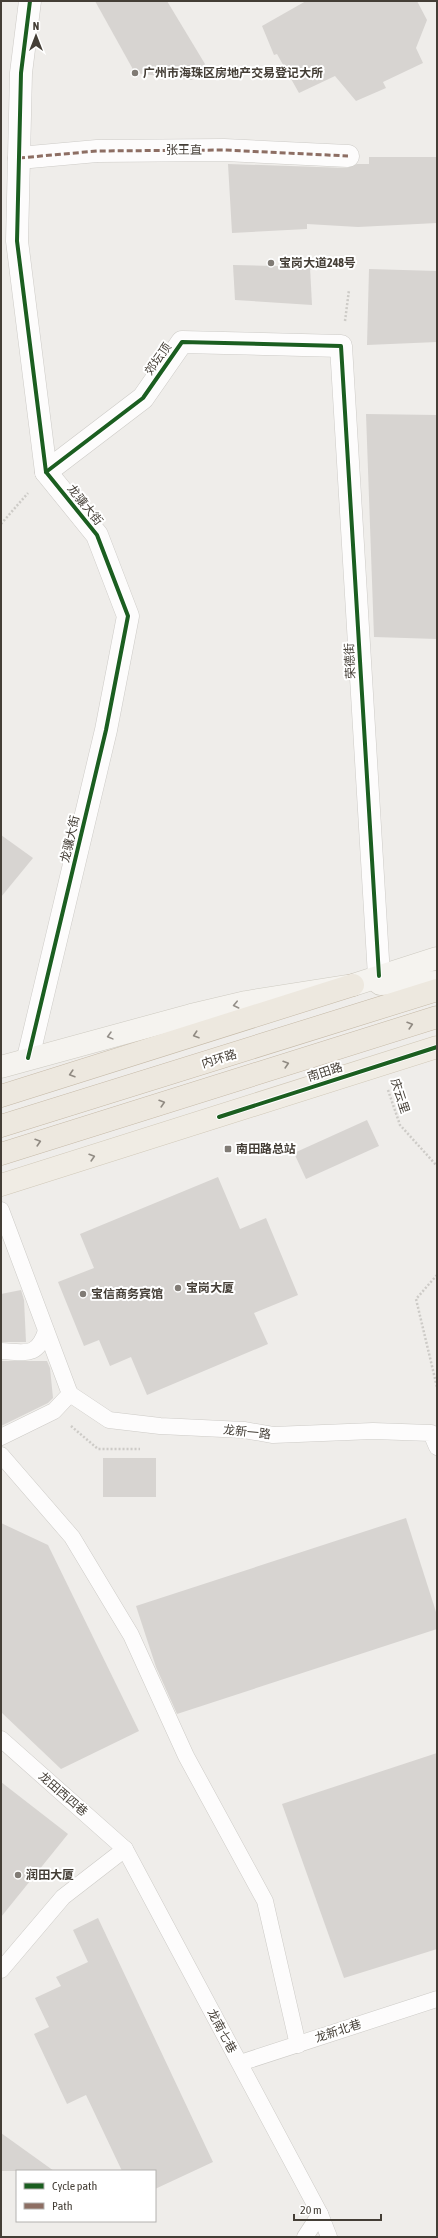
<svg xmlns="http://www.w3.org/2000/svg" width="438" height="2238" font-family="'Asap Condensed','Noto Sans SC',sans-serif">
  <rect width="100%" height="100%" fill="#efedea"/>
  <g fill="#d7d4d1">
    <path d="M 95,1 L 167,1 L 205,64 L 192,80 L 135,73 Z"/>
    <path d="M 306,1 L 417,1 L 427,20 L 416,48 L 423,63 L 383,82 L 386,88 L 356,101 L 335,76 L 299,93 L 277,54 L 274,55 L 262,26 Z"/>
    <path d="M 369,157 L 437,157 L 437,223 L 358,227 L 307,224 L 307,229 L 232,233 L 228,164 L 347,168 L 357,164 L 369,164 Z"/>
    <path d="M 233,265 L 310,267 L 312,305 L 235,300 Z"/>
    <path d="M 369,269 L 437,271 L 437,342 L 367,345 Z"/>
    <path d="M 366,414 L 437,415 L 437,639 L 374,637 Z"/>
    <path d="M 1,835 L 33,858 L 1,897 Z"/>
    <path d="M 367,1120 L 379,1146 L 306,1179 L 294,1153 Z"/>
    <path d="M 218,1177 L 240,1229 L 266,1218 L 298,1295 L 254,1313 L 268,1344 L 147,1395 L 131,1357 L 110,1366 L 99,1340 L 84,1346 L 58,1282 L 94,1268 L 80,1234 Z"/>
    <path d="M 21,1290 L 24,1300 L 26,1342 L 1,1342 L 1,1294 Z"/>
    <path d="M 1,1361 L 47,1361 L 50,1368 L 53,1398 L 48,1403 L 1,1426 Z"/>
    <rect x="103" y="1458" width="53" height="39"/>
    <path d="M 406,1518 L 437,1615 L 437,1629 L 177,1714 L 156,1667 L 136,1606 Z"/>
    <path d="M 1,1523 L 48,1545 L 139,1731 L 61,1769 L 1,1712 Z"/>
    <path d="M 437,1753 L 437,1949 L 344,1978 L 282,1804 Z"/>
    <path d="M 1,1782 L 68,1834 L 1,1917 Z"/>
    <path d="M 98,1918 L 213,2162 L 155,2189 L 155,2171 L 122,2171 L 86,2095 L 67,2104 L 34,2034 L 49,2027 L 35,1998 L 61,1986 L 56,1977 L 88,1962 L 73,1930 Z"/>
    <path d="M 1,2133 L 54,2171 L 1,2171 Z"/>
  </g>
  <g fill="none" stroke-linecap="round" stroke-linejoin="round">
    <defs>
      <g id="service">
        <path d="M 1,1210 L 70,1394 L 54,1411 L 1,1437"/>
        <path d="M 1,1351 C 25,1352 37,1358 46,1331"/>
        <path d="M 70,1394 L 109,1420 L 160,1426 L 244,1430 L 273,1435 L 373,1431 L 431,1433 L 437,1447"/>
        <path d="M 1,1455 L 72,1537 L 131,1635 L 186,1756 L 265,1901 L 298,2045"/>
        <path d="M 1,1739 L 125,1849 L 320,2214 L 329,2237"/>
        <path d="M 1,1970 L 63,1897 L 125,1849"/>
        <path d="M 240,2063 L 437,1999"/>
        <path d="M 305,2237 L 320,2214"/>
      </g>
      <g id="minor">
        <path d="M 19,158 L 97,151 L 224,150 L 348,156"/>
        <path d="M 46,472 L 143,398 L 182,342 L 341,346 L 379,976"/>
        <path d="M 28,1058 L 106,730 L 128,616 L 97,535 L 46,472 L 17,241 L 21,73 L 30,1"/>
      </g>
      <g id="secondary">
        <path d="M 380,984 L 437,982"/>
        <path d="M 1,1067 L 191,1015 L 246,1002 L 353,985 L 437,958"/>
      </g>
      <path id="primary" d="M 1,1185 L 437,1047"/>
      <g id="trunk">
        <path d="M 1,1096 L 353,985"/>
        <path d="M 1,1126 L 437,990"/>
        <path d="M 1,1154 L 437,1017"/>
      </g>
    </defs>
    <use href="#service" stroke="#cdcbc7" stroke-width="17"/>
    <use href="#minor" stroke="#cdcbc7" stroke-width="23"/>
    <use href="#secondary" stroke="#cdcac1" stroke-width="23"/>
    <use href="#primary" stroke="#d0c8b8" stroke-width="23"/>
    <use href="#trunk" stroke="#c5b9a7" stroke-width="23"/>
    <g stroke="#cdcbc7" stroke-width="2.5" stroke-dasharray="2 2" stroke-linecap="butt">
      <path d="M 345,321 L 349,290"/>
      <path d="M 1,524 L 28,493"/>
      <path d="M 388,1090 L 400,1125 L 437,1166"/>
      <path d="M 437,1275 L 416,1299 L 437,1387"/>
      <path d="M 71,1426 L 98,1449 L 140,1449"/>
    </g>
    <use href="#service" stroke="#fdfcfc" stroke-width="16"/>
    <use href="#minor" stroke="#fdfcfc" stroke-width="22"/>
    <use href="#secondary" stroke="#f5f3ef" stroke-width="22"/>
    <use href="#primary" stroke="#f0ece4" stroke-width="22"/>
    <use href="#trunk" stroke="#ede8df" stroke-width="22"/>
    <path stroke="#8d6e63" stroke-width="3" stroke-dasharray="6 3" stroke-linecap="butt" d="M 19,158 L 97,151 L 224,150 L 348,156"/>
    <defs>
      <g id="cycleway">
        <path d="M 46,472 L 143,398 L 182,342 L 341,346 L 379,976"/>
        <path d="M 28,1058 L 106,730 L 128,616 L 97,535 L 46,472 L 17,241 L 21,73 L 30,1"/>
        <path d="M 219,1117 L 437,1047"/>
      </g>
    </defs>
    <use href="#cycleway" stroke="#fff" stroke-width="6"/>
    <use href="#cycleway" stroke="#1b5e20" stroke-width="4"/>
  </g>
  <defs><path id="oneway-chevron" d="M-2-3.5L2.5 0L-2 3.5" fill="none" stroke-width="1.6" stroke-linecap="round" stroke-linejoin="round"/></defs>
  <g stroke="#948f89">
    <use href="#oneway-chevron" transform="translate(236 1005) rotate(167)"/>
    <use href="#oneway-chevron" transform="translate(110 1036) rotate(165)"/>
  </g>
  <g stroke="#908a82">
    <use href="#oneway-chevron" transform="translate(410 1025) rotate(-17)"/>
    <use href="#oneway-chevron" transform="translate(196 1035) rotate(162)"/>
    <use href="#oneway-chevron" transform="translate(286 1064) rotate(-17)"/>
    <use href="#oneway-chevron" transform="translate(72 1074) rotate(163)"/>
    <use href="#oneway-chevron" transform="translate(162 1103) rotate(-17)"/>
    <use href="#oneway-chevron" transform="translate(38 1142) rotate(-17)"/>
  </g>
  <use stroke="#918c84" href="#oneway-chevron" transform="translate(92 1157) rotate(-17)"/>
  <g fill="#807b75" stroke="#fff" stroke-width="1.5">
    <circle cx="135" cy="73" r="4"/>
    <circle cx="271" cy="263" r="4"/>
    <rect x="224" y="1145" width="8" height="8" rx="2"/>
    <circle cx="178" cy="1288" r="4"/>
    <circle cx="83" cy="1294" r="4"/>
    <circle cx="18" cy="1875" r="4"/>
  </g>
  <g text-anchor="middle" stroke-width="4" stroke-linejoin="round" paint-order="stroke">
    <g font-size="12" font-weight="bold" fill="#443e36" stroke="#fff" text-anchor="start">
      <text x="143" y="77">广州市海珠区房地产交易登记大所</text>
      <text x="279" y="267">宝岗大道248号</text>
      <text x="236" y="1153">南田路总站</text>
      <text x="186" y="1292">宝岗大厦</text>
      <text x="91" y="1298">宝信商务宾馆</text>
      <text x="26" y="1879">润田大厦</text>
    </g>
    <g font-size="12" fill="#443e36" stroke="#fff">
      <text x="184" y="154">张王直</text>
      <text transform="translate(158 359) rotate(-55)" y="4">郊坛顶</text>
      <text transform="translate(85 505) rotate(51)" y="4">龙骧大街</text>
      <text transform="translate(350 661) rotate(-93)" y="4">荣德街</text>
      <text transform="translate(70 839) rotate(-77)" y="4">龙骧大街</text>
      <text transform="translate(219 1059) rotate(-17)" y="4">内环路</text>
      <text transform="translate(325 1072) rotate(-18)" y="4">南田路</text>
      <text transform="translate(400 1096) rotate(72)" y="4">庆云里</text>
      <text transform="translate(247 1432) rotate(6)" y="4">龙新一路</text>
      <text transform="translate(63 1794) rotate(41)" y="4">龙田西四巷</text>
      <text transform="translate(222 2031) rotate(62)" y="4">龙南七巷</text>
      <text transform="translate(338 2031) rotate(-18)" y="4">龙新北巷</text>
    </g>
  </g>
  <rect width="438" height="2238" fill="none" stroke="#443e36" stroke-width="4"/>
  <rect x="16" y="2170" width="140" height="52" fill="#ffffff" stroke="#b4b2af"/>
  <rect x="24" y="2183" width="20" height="6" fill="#1b5e20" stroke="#b4b2af"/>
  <text x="52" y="2190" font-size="12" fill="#443e36">Cycle path</text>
  <rect x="24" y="2203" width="20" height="6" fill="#8d6e63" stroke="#b4b2af"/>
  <text x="52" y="2210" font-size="12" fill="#443e36">Path</text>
  <g transform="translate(36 36)" stroke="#ffffff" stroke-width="3" paint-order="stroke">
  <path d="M0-3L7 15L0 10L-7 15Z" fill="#443e36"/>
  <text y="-6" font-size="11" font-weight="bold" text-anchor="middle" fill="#443e36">N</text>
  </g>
  <path d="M294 2214v6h87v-6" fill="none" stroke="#443e36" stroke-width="2"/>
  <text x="300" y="2214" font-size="12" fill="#443e36" stroke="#ffffff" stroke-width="3" paint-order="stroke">20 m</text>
</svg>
